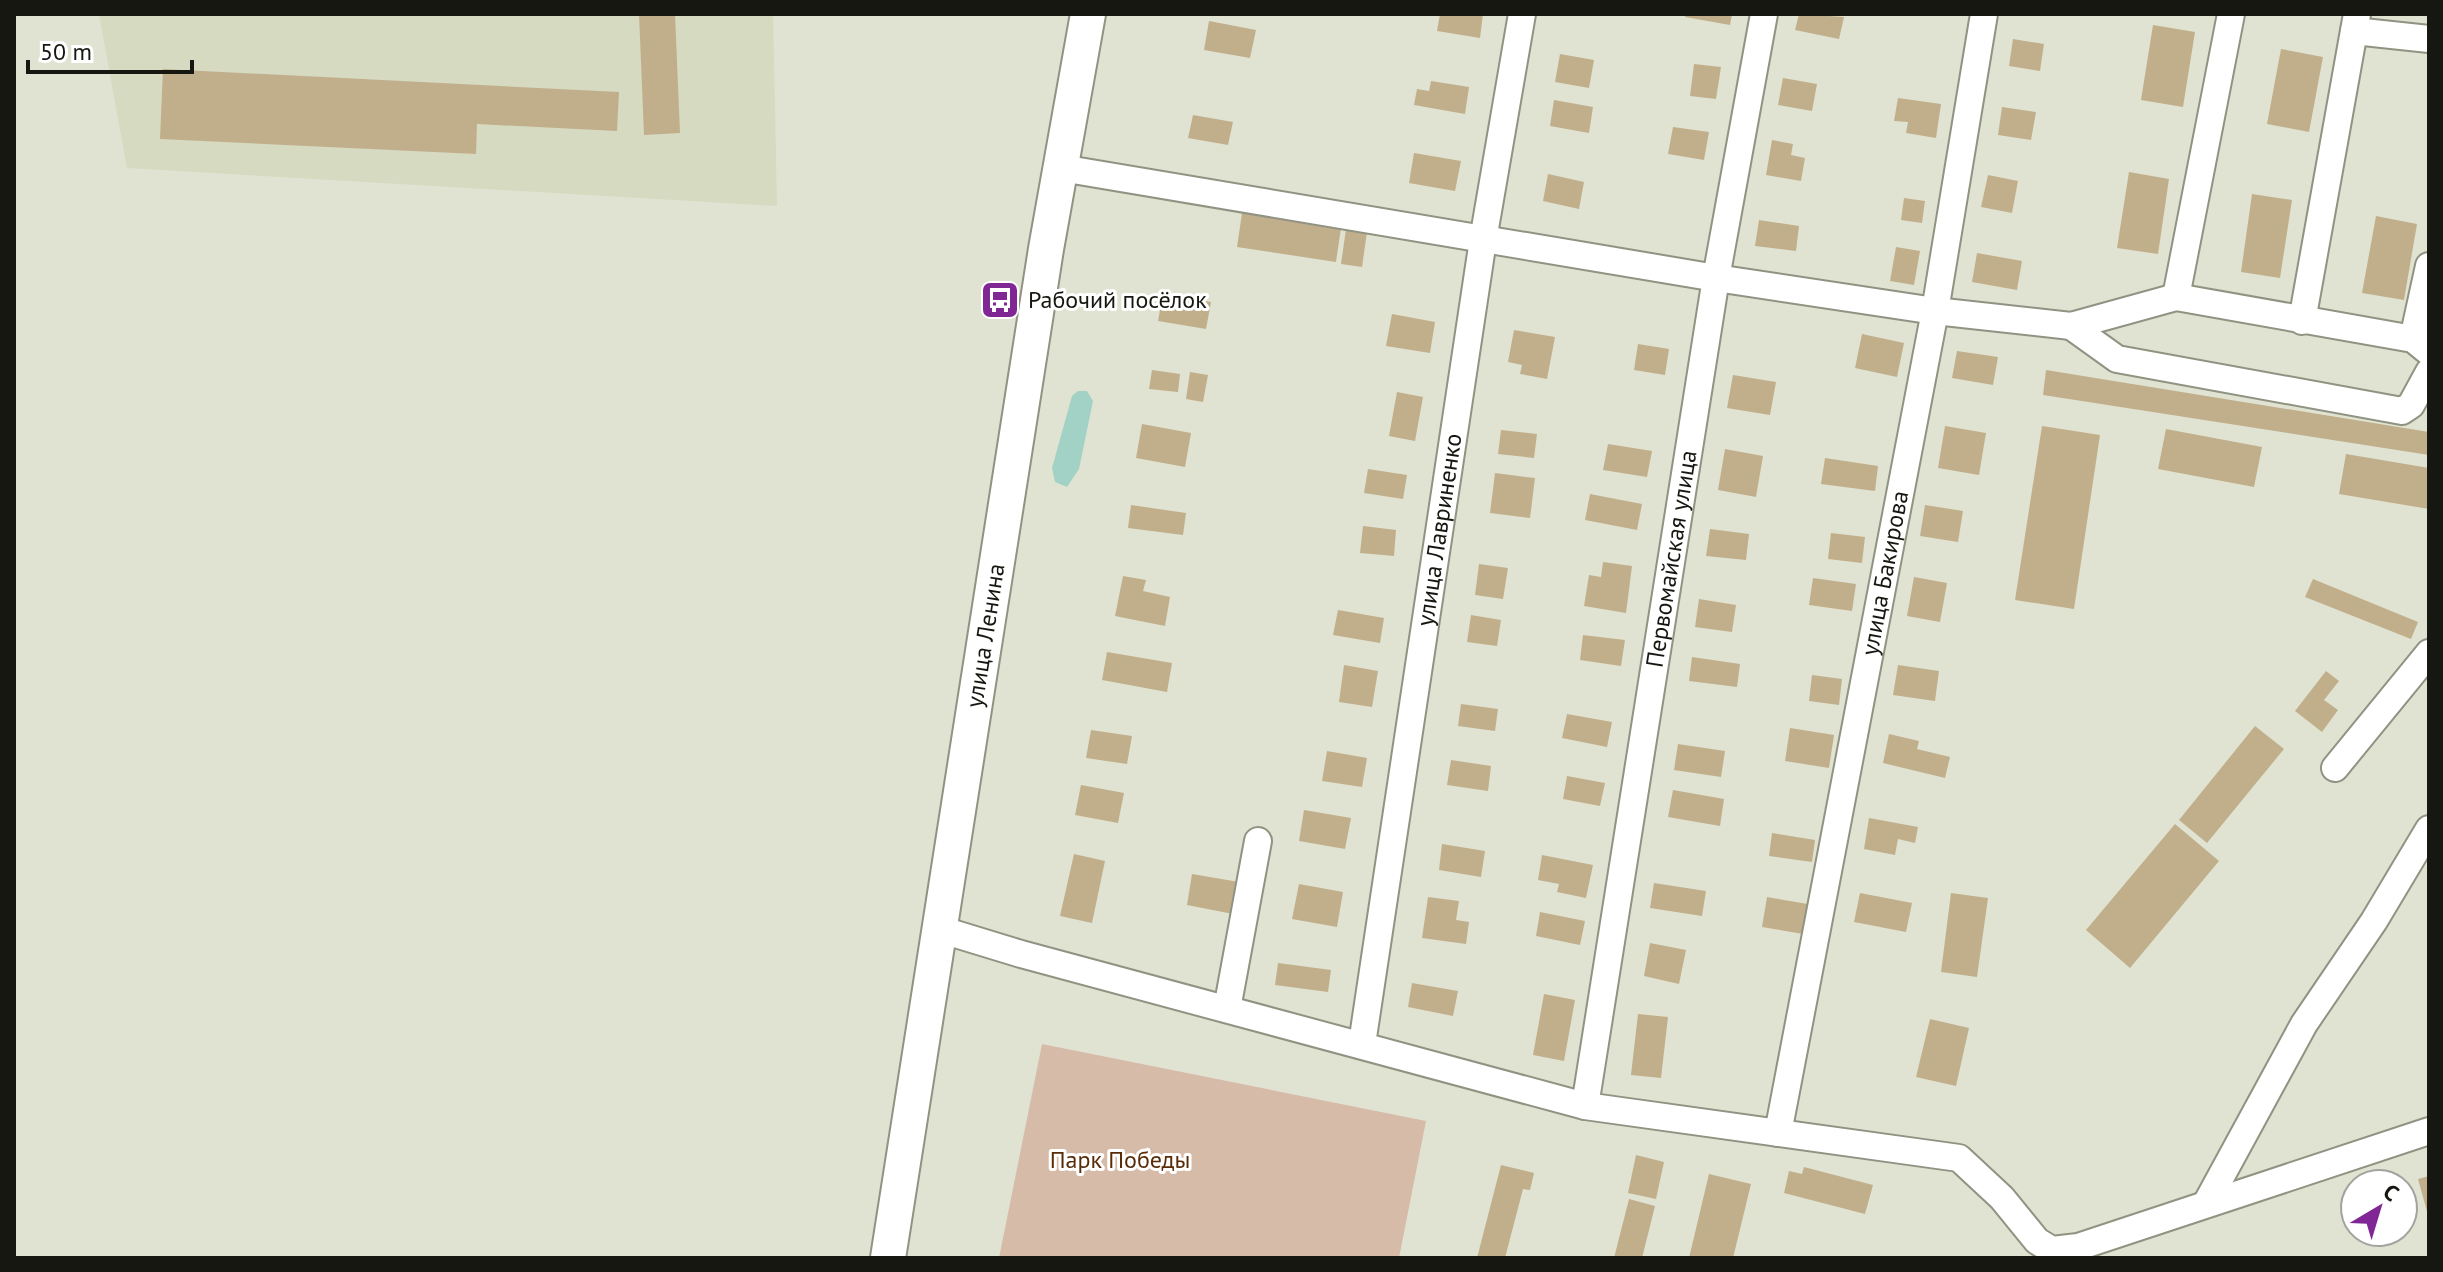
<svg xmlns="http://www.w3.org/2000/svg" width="2443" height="1272" font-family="'PT Sans',sans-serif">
  <rect width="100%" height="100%" fill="#e0e3d1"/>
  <path fill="#d6dac1" d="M 99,14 L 773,14 L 777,206 L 127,168 Z"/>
  <path fill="#d7bba9" d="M 1042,1044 L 1426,1121 L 1399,1258 L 999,1258 Z"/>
  <path fill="#a2d1c5" d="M 1078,391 L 1087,391 L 1093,401 L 1079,469 L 1067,487 L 1055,482 L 1052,468 L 1072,396 Z"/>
  <g fill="#c1af8c">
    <path d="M 639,14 L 675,14 L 680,133 L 644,135 Z"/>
    <path d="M 1440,14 L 1483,14 L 1480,38 L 1437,31 Z"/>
    <path d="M 1686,14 L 1732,14 L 1730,25 L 1685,17 Z"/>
    <path d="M 1799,14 L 1844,17 L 1839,39 L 1795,30 Z"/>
    <path d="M 1209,21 L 1256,30 L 1250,58 L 1204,50 Z"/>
    <path d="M 2153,25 L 2195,32 L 2183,107 L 2141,100 Z"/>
    <path d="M 2013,39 L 2044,44 L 2040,71 L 2009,66 Z"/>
    <path d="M 2281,49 L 2323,57 L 2309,132 L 2267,124 Z"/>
    <path d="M 1560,54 L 1594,60 L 1589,88 L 1555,82 Z"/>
    <path d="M 1694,64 L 1721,67 L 1716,99 L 1690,96 Z"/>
    <path d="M 163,69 L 619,92 L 617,131 L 477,124 L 476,154 L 160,139 Z"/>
    <path d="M 1783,78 L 1817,84 L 1812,111 L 1778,105 Z"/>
    <path d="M 1431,81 L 1469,87 L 1465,114 L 1414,105 L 1417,89 L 1429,91 Z"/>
    <path d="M 1898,98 L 1941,104 L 1936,138 L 1906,133 L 1908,122 L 1894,121 Z"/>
    <path d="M 1554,100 L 1593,107 L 1589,133 L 1550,126 Z"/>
    <path d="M 2002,107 L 2036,112 L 2031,140 L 1998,135 Z"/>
    <path d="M 1193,115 L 1233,122 L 1228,145 L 1188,138 Z"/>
    <path d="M 1673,127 L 1709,132 L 1704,160 L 1668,154 Z"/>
    <path d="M 1772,140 L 1793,144 L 1791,155 L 1805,158 L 1801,181 L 1766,175 Z"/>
    <path d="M 1414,153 L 1461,161 L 1455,191 L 1409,183 Z"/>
    <path d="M 2129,172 L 2169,179 L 2158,254 L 2117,248 Z"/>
    <path d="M 1548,174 L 1584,182 L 1579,209 L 1543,201 Z"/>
    <path d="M 1988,175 L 2018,181 L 2012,213 L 1981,207 Z"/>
    <path d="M 2252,194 L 2292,200 L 2280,278 L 2241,272 Z"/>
    <path d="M 1904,198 L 1925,201 L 1922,223 L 1901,220 Z"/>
    <path d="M 1242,213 L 1341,228 L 1336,262 L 1237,247 Z"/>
    <path d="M 2376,216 L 2417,224 L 2404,300 L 2362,293 Z"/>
    <path d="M 1759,220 L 1799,226 L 1796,251 L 1755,246 Z"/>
    <path d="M 1346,229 L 1367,232 L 1362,267 L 1341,264 Z"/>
    <path d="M 1896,247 L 1920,251 L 1914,285 L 1890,281 Z"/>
    <path d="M 1977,253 L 2022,261 L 2017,290 L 1972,282 Z"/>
    <path d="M 1163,293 L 1211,302 L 1206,329 L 1158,321 Z"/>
    <path d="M 1392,314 L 1435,322 L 1430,353 L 1386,346 Z"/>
    <path d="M 1514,330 L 1555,337 L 1547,379 L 1520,374 L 1522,365 L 1508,362 Z"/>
    <path d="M 1862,334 L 1904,343 L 1897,377 L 1855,368 Z"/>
    <path d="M 1638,344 L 1669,349 L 1665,375 L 1634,370 Z"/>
    <path d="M 1957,351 L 1998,357 L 1993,385 L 1952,378 Z"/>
    <path d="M 1152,370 L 1180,374 L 1178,392 L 1149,389 Z"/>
    <path d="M 2046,370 L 2429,432 L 2429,455 L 2043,395 Z"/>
    <path d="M 1190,372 L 1208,375 L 1203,402 L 1186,399 Z"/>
    <path d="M 1733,375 L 1776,382 L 1770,415 L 1727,408 Z"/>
    <path d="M 1397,392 L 1423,397 L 1415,441 L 1389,436 Z"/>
    <path d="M 1142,424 L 1191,433 L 1185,467 L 1136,458 Z"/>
    <path d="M 1945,426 L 1986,433 L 1979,475 L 1938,468 Z"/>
    <path d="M 2042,426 L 2100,435 L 2074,609 L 2015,600 Z"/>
    <path d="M 2166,429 L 2262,447 L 2254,487 L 2158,469 Z"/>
    <path d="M 1501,430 L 1537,434 L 1534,458 L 1498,454 Z"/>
    <path d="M 1608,444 L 1652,451 L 1647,477 L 1603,470 Z"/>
    <path d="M 1725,449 L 1763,456 L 1756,497 L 1718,490 Z"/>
    <path d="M 2346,454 L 2429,468 L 2429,509 L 2339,494 Z"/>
    <path d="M 1825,458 L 1878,466 L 1875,491 L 1821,484 Z"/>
    <path d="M 1368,469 L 1407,475 L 1403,499 L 1364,493 Z"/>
    <path d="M 1495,473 L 1535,478 L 1530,518 L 1490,513 Z"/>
    <path d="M 1590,494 L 1642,504 L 1637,530 L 1585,520 Z"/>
    <path d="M 1131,505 L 1186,513 L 1183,535 L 1128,528 Z"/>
    <path d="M 1925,505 L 1963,511 L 1958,542 L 1920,536 Z"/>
    <path d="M 1363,526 L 1396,530 L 1394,556 L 1360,553 Z"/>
    <path d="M 1710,529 L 1749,534 L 1746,560 L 1706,556 Z"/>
    <path d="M 1831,533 L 1865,537 L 1862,563 L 1828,559 Z"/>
    <path d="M 1603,562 L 1632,566 L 1626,613 L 1584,606 L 1589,575 L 1601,577 Z"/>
    <path d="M 1479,564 L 1508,568 L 1503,599 L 1475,595 Z"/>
    <path d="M 1123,576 L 1146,580 L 1143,591 L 1170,597 L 1165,626 L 1115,616 Z"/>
    <path d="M 1914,577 L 1947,583 L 1940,622 L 1907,616 Z"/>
    <path d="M 1813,578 L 1856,584 L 1852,611 L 1809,605 Z"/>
    <path d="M 2313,579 L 2418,622 L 2411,639 L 2305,597 Z"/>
    <path d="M 1699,599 L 1736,605 L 1732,632 L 1695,627 Z"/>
    <path d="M 1338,610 L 1384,618 L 1380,643 L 1333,635 Z"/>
    <path d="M 1471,615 L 1501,620 L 1497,646 L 1467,642 Z"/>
    <path d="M 1583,635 L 1625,640 L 1621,666 L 1580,660 Z"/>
    <path d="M 1107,652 L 1172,663 L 1167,692 L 1102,680 Z"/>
    <path d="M 1692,657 L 1740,664 L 1737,687 L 1689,681 Z"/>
    <path d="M 1344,665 L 1378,671 L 1372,707 L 1339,702 Z"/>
    <path d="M 1898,665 L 1939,671 L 1935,701 L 1893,695 Z"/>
    <path d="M 2326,671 L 2339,681 L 2324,700 L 2338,710 L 2322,732 L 2295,711 Z"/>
    <path d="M 1812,675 L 1842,679 L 1839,705 L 1809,701 Z"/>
    <path d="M 1461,704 L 1498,709 L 1495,731 L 1458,726 Z"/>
    <path d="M 1567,714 L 1612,722 L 1607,747 L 1562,738 Z"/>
    <path d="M 2255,726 L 2284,749 L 2207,843 L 2179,820 Z"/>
    <path d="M 1790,728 L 1834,735 L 1829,768 L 1785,761 Z"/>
    <path d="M 1091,730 L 1132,736 L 1127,764 L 1086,758 Z"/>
    <path d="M 1889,734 L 1919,741 L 1917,749 L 1950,757 L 1945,778 L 1883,763 Z"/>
    <path d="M 1678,744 L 1725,751 L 1721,777 L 1674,770 Z"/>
    <path d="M 1327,751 L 1367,758 L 1362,787 L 1322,781 Z"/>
    <path d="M 1451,760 L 1491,766 L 1488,791 L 1447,785 Z"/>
    <path d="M 1567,776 L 1605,783 L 1600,806 L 1563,799 Z"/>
    <path d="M 1081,785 L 1124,793 L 1118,823 L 1075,815 Z"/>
    <path d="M 1673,790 L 1724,799 L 1720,826 L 1668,817 Z"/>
    <path d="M 1304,810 L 1351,818 L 1345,849 L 1299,841 Z"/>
    <path d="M 1869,818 L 1918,827 L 1915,843 L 1898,839 L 1895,855 L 1864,849 Z"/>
    <path d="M 2175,824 L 2219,861 L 2130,968 L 2086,930 Z"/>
    <path d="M 1772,833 L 1815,840 L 1812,862 L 1769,856 Z"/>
    <path d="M 1442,844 L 1485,851 L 1481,877 L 1439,870 Z"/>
    <path d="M 1074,854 L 1105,861 L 1092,923 L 1060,916 Z"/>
    <path d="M 1542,855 L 1593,865 L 1586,898 L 1557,892 L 1559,884 L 1538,880 Z"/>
    <path d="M 1192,874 L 1239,882 L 1233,914 L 1187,905 Z"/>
    <path d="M 1654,883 L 1706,891 L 1702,916 L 1650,908 Z"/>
    <path d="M 1299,884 L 1343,892 L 1337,927 L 1292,919 Z"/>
    <path d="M 1860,893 L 1912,903 L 1906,932 L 1854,922 Z"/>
    <path d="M 1951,893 L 1988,898 L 1977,977 L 1941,972 Z"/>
    <path d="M 1428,897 L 1459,901 L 1456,920 L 1469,922 L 1466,944 L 1422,938 Z"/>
    <path d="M 1767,897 L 1808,904 L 1803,934 L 1762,927 Z"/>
    <path d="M 1540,912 L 1585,921 L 1580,945 L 1536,936 Z"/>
    <path d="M 1650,943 L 1686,950 L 1679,984 L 1644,976 Z"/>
    <path d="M 1278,963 L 1331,970 L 1328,992 L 1275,985 Z"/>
    <path d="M 1412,983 L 1458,991 L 1453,1016 L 1408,1007 Z"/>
    <path d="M 1544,994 L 1575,1000 L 1564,1061 L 1533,1055 Z"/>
    <path d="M 1638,1014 L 1668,1017 L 1661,1078 L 1631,1075 Z"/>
    <path d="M 1930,1019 L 1969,1028 L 1956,1086 L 1916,1077 Z"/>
    <path d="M 1636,1155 L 1664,1162 L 1656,1199 L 1628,1193 Z"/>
    <path d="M 1501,1165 L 1534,1173 L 1530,1190 L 1523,1189 L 1505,1258 L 1477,1258 Z"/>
    <path d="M 1804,1167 L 1873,1185 L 1865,1214 L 1784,1193 L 1789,1171 L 1802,1174 Z"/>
    <path d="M 1709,1174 L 1751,1184 L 1733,1258 L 1689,1258 Z"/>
    <path d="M 2429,1176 L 2429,1215 L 2428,1215 L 2418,1179 Z"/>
    <path d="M 1629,1199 L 1655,1206 L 1642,1258 L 1614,1258 Z"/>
  </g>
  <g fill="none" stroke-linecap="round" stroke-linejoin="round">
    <defs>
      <g id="minor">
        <path d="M 2354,31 L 2429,39"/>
        <path d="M 1061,168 L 1716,278 L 1935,311 L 2071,326 L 2176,297 L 2413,339 L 2429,352"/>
        <path d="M 2176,297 L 2231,14"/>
        <path d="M 2302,321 L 2357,14"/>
        <path d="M 2071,326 L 2117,359 L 2402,411 L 2411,405 L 2429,372"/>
        <path d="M 2413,339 L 2429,266"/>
        <path d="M 2335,768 L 2429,653"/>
        <path d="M 939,929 L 1021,954 L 1585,1106 L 1959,1158 L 2002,1198 L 2037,1241 L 2052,1250 L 2078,1247 L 2429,1131"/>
        <path d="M 1227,1009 L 1258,841"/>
        <path id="s1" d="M 1362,1044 L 1483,240 L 1522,14"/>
        <path id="s2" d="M 1585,1106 L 1716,278 L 1764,14"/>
        <path id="s3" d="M 1778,1133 L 1935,311 L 1984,14"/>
        <path d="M 2206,1204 L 2304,1024 L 2374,921 L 2429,829"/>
      </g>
      <g id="major">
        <path id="s4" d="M 888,1258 L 1046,249 L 1088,14"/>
      </g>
    </defs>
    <use href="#minor" stroke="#909382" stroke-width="30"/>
    <use href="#major" stroke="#909382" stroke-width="38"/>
    <use href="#minor" stroke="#fff" stroke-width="26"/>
    <use href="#major" stroke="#fff" stroke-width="34"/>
  </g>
  <defs>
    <symbol id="bus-square" viewBox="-11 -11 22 22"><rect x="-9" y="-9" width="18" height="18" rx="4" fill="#802795" stroke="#fff"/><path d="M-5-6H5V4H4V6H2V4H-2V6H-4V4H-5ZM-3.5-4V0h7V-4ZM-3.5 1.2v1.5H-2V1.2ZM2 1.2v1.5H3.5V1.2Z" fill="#fff"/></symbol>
  </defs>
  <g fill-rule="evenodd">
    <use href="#bus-square" x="978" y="278" width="44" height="44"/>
  </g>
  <g text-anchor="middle" stroke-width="6" stroke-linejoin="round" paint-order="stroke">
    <g font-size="24" fill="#161710" stroke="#fff" text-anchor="start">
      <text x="1028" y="308">Рабочий посёлок</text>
    </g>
    <g font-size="24" fill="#161710" stroke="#fff">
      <text dy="8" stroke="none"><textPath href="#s1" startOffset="520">улица Лавриненко</textPath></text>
      <text dy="8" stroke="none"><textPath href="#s2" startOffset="554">Первомайская улица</textPath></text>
      <text dy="8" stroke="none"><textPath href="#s3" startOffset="570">улица Бакирова</textPath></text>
      <text dy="8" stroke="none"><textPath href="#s4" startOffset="630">улица Ленина</textPath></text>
    </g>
    <g font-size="24" fill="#592b06" stroke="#fff">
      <text x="1120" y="1168">Парк Победы</text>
    </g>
  </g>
  <rect width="2443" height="1272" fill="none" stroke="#161710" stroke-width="32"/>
  <g transform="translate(2379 1208) rotate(38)"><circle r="38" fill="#ffffff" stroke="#a2a29f" stroke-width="2"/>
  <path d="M0-6L14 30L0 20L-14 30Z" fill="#802795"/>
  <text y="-12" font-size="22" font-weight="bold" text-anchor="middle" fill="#161710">С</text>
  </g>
  <path d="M28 60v12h164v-12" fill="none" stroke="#161710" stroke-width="4"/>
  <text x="40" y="60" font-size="24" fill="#161710" stroke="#ffffff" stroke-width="6" paint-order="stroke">50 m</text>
</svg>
